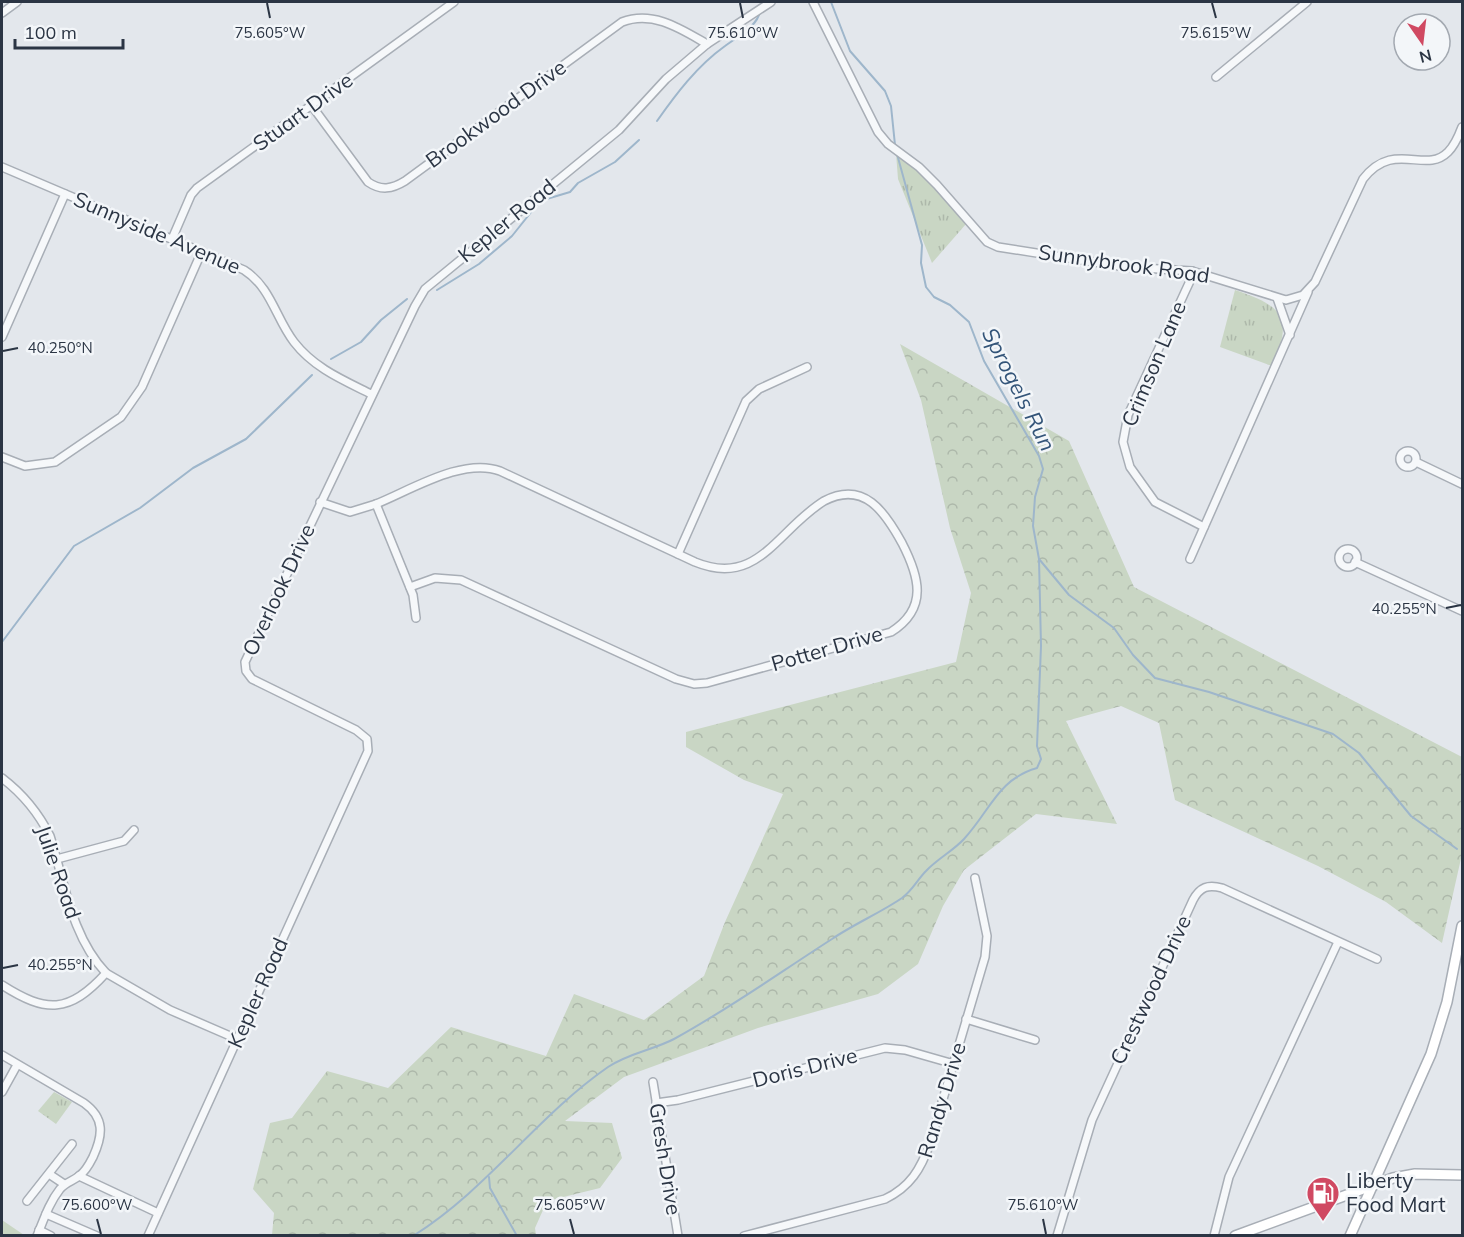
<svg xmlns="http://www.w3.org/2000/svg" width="1464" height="1237" font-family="Mulish,sans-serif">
  <defs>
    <pattern id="grass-tufts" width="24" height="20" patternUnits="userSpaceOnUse" patternTransform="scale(1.5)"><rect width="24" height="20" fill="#c9d6c4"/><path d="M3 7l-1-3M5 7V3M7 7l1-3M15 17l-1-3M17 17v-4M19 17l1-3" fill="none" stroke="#adb8aa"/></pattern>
    <pattern id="forest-crowns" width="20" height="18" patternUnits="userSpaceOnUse" patternTransform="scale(1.5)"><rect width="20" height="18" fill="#c9d6c4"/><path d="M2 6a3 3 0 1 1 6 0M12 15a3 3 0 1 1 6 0" fill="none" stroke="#adb8aa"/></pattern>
  </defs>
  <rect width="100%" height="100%" fill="#e3e7ec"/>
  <g fill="url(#grass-tufts)">
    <path d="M 896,153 L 924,176 L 966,224 L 932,263 L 898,179 Z"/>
    <path d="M 1235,290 C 1283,306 1294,318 1272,366 L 1220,347 Z"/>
    <path d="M 54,1092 L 72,1102 L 56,1124 L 38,1111 Z"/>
    <path d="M 2,1220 L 24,1235 L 2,1235 Z"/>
  </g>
  <path fill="url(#forest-crowns)" d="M 900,344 L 1069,441 L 1134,587 L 1462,757 L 1462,854 L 1442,943 L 1386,902 L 1318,866 L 1175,800 L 1159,723 L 1121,706 L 1066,721 L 1117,824 L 1036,814 L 964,870 L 943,906 L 918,964 L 878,994 L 758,1028 L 624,1077 L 565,1121 L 612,1123 L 622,1158 L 600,1188 L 547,1201 L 535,1228 L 536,1235 L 272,1235 L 274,1213 L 253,1189 L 270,1123 L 292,1118 L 327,1071 L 388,1088 L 451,1027 L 546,1056 L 574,994 L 644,1020 L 704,976 L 725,922 L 783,794 L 744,780 L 686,747 L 686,732 L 956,662 L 971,593 L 950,528 L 921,400 Z"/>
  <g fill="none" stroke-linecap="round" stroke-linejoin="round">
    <g stroke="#9eb6cb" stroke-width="2">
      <path d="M 831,2 L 850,51 L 885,91 L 891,106 L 895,145"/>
      <path d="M 657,121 C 676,94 697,66 725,46 C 737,37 758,26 760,11"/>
      <path d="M 897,154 L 922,245 L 921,263 L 926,287 L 934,297 L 950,305 L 969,322 L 984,361 L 1039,456 L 1043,469 L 1035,497 L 1033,526 L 1039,559 L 1069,595 L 1114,628 L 1133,655 L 1155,678 L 1209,692 L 1333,734 L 1359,753 L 1411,816 L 1457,849"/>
      <path d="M 437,290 L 479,264 L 512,236 L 540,201 L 570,192 L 578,183 L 615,162 L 639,140"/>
      <path d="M 331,359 L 361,342 L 381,320 L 407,299"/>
      <path d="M 2,642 L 74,546 L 140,508 L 193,468 L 246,439 L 312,375"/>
      <path d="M 489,1177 L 490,1188 L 517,1236"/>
      <path d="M 413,1236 C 488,1189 536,1117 608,1067 C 629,1053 653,1050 674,1039 C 729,1009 779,973 832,939 C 854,924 880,913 902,898 C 913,890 917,880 926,871 C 937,859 953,851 964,839 C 990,811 998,779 1037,768 L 1041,759 L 1037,746 L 1041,646 L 1039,559"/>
    </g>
    <defs>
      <g id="street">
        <path d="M 813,2 L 878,132 L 888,144 L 919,167 L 937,185 L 987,242 L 998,247 L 1126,267 L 1192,271 L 1286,300 L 1303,295 L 1315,282 L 1363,179 C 1394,139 1425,175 1448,152 C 1455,145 1459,135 1462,127"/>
        <path d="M 2,13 L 17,2"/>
        <path d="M 1216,77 L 1307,2"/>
        <path d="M 312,106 L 368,182 C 381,191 392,189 405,181 L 622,22 C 653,10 681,29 707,44"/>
        <path d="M 2,167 L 244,270 C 271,287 276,319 294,342 C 314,368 343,380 371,394"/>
        <path d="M 172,239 L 191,195 L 197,188 L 454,2"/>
        <path d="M 1192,271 L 1190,281 L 1128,415 L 1123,442 L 1130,467 L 1155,502 L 1204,527"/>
        <path d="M 1277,298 L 1290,335"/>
        <path d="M 2,337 L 65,194"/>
        <circle cx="1408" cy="459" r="8"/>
        <path d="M 2,457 L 25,466 L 55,462 L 121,417 L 142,387 L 202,251"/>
        <path d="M 1416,462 L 1462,484"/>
        <path d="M 320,502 L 350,512 L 376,504 L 413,595 L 416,618"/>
        <path d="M 376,504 C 411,490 463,457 500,471 L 695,562 C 758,588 777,530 824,501 C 864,480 885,512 902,543 C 919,576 929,608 891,632 L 707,683 L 694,684 L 676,679 L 461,580 L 435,578 L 410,587"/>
        <circle cx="1348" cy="558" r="9"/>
        <path d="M 678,554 L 746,401 L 759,389 L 807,367"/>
        <path d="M 1190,559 L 1308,292"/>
        <path d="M 1355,562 L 1462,611"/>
        <path d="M 2,778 C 23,794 38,812 50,836 C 65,883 71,936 106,973"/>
        <path d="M 57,859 L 124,841 L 134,830"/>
        <path d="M 2,985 C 46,1013 69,1014 106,973 L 170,1010 L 237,1039"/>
        <path d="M 966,1019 L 1035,1040"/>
        <path d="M 2,1055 L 84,1103 C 105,1118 103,1135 93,1157 C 90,1163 85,1172 79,1176 C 73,1181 66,1182 60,1189 C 49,1203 44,1219 37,1236"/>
        <path d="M 653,1082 L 678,1236"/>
        <path d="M 2,1092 L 17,1065"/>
        <path d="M 656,1103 L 678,1100 L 885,1048 L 905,1050 L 954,1064"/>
        <path d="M 49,1174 L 64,1184"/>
        <path d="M 79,1176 L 158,1213"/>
        <path d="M 27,1201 L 72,1144"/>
        <path d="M 46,1214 L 97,1236"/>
        <path d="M 39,1230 L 51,1236"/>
        <path d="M 148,1236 L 368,751 L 367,739 L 356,730 L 252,679 L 246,671 L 245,662 L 415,306 L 425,289 L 619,130 L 666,79 L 707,44 L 771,2"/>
        <path d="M 744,1236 L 885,1199 C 910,1187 921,1169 930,1143 L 985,957 L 987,936 L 975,878"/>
        <path d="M 1057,1236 L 1092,1120 L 1193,900 C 1200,887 1208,884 1222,888 L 1377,959"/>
        <path d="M 1214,1236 L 1229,1177 L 1338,942"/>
      </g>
      <g id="secondary">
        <path d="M 1235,1236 L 1393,1178 L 1415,1174 L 1462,1175"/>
        <path d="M 1350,1236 L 1431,1054 L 1447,1002 L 1462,926"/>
      </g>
    </defs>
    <use href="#street" stroke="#a8aeb6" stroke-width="10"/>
    <use href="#secondary" stroke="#a8aeb6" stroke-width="12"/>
    <use href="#street" stroke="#f6f8fa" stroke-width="7"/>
    <use href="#secondary" stroke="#fff" stroke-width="9"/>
  </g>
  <path fill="none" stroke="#2b3544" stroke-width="2" d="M 267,3 L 270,18M 740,3 L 743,18M 1212,3 L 1216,18M 3,351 L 18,348M 1446,608 L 1461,605M 3,968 L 18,965M 97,1219 L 101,1234M 570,1219 L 574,1234M 1043,1219 L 1046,1234"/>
  <defs>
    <symbol id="fuel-pin" viewBox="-11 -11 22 30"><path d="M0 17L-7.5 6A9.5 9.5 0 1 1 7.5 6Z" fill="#d04962" stroke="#f3f6f9"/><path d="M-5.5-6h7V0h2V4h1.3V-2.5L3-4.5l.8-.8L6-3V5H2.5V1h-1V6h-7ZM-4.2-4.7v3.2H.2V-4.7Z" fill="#fff"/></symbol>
  </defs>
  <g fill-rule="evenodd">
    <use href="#fuel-pin" x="1304" y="1174" width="38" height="52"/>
  </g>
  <g text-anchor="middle" stroke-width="5" stroke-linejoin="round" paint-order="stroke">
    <g font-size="21" fill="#2b3544" stroke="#f3f6f9">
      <text transform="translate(303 112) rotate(-36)" y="7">Stuart Drive</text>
      <text transform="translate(496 114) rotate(-36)" y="7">Brookwood Drive</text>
      <text transform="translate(507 221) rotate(-39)" y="7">Kepler Road</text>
      <text transform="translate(157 233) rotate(23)" y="7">Sunnyside Avenue</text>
      <text transform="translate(1124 264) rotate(8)" y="7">Sunnybrook Road</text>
      <text transform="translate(1154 364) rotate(-67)" y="7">Crimson Lane</text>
      <text transform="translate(279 590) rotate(-65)" y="7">Overlook Drive</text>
      <text transform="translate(827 649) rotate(-16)" y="7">Potter Drive</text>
      <text transform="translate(58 872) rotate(71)" y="7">Julie Road</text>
      <text transform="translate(1151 990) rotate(-65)" y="7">Crestwood Drive</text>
      <text transform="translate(258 993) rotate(-66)" y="7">Kepler Road</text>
      <text transform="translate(805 1068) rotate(-14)" y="7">Doris Drive</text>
      <text transform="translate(942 1100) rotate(-73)" y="7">Randy Drive</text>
      <text transform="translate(665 1159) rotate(81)" y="7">Gresh Drive</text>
    </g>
    <g font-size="21" fill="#2b3544" stroke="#f3f6f9" text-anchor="start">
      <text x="1346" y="1188">Liberty<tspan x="1346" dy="24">Food Mart</tspan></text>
    </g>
    <g font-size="22" font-style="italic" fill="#345579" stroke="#f3f6f9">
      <text transform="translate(1019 389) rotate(63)" y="8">Sprogels Run</text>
    </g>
  </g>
  <g font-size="15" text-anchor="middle" fill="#2b3544" stroke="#f3f6f9" stroke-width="5" stroke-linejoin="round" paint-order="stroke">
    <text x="270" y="38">75.605°W</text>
    <text x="743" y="38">75.610°W</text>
    <text x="1216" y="38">75.615°W</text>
    <text x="60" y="353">40.250°N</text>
    <text x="1404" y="614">40.255°N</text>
    <text x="60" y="970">40.255°N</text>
    <text x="97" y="1210">75.600°W</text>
    <text x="570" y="1210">75.605°W</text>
    <text x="1043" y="1210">75.610°W</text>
  </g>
  <rect width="1464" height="1237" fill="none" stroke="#2b3544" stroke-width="6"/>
  <g transform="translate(1422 42) rotate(166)"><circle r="28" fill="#f3f6f9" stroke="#a3a9b1" stroke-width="1.5"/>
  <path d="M0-4.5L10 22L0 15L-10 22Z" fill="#d04962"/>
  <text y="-9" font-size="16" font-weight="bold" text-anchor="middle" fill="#2b3544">N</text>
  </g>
  <path d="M15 39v9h108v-9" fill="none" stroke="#2b3544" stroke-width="3"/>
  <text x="24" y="39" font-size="18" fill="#2b3544" stroke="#f3f6f9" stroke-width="4.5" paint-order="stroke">100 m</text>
</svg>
